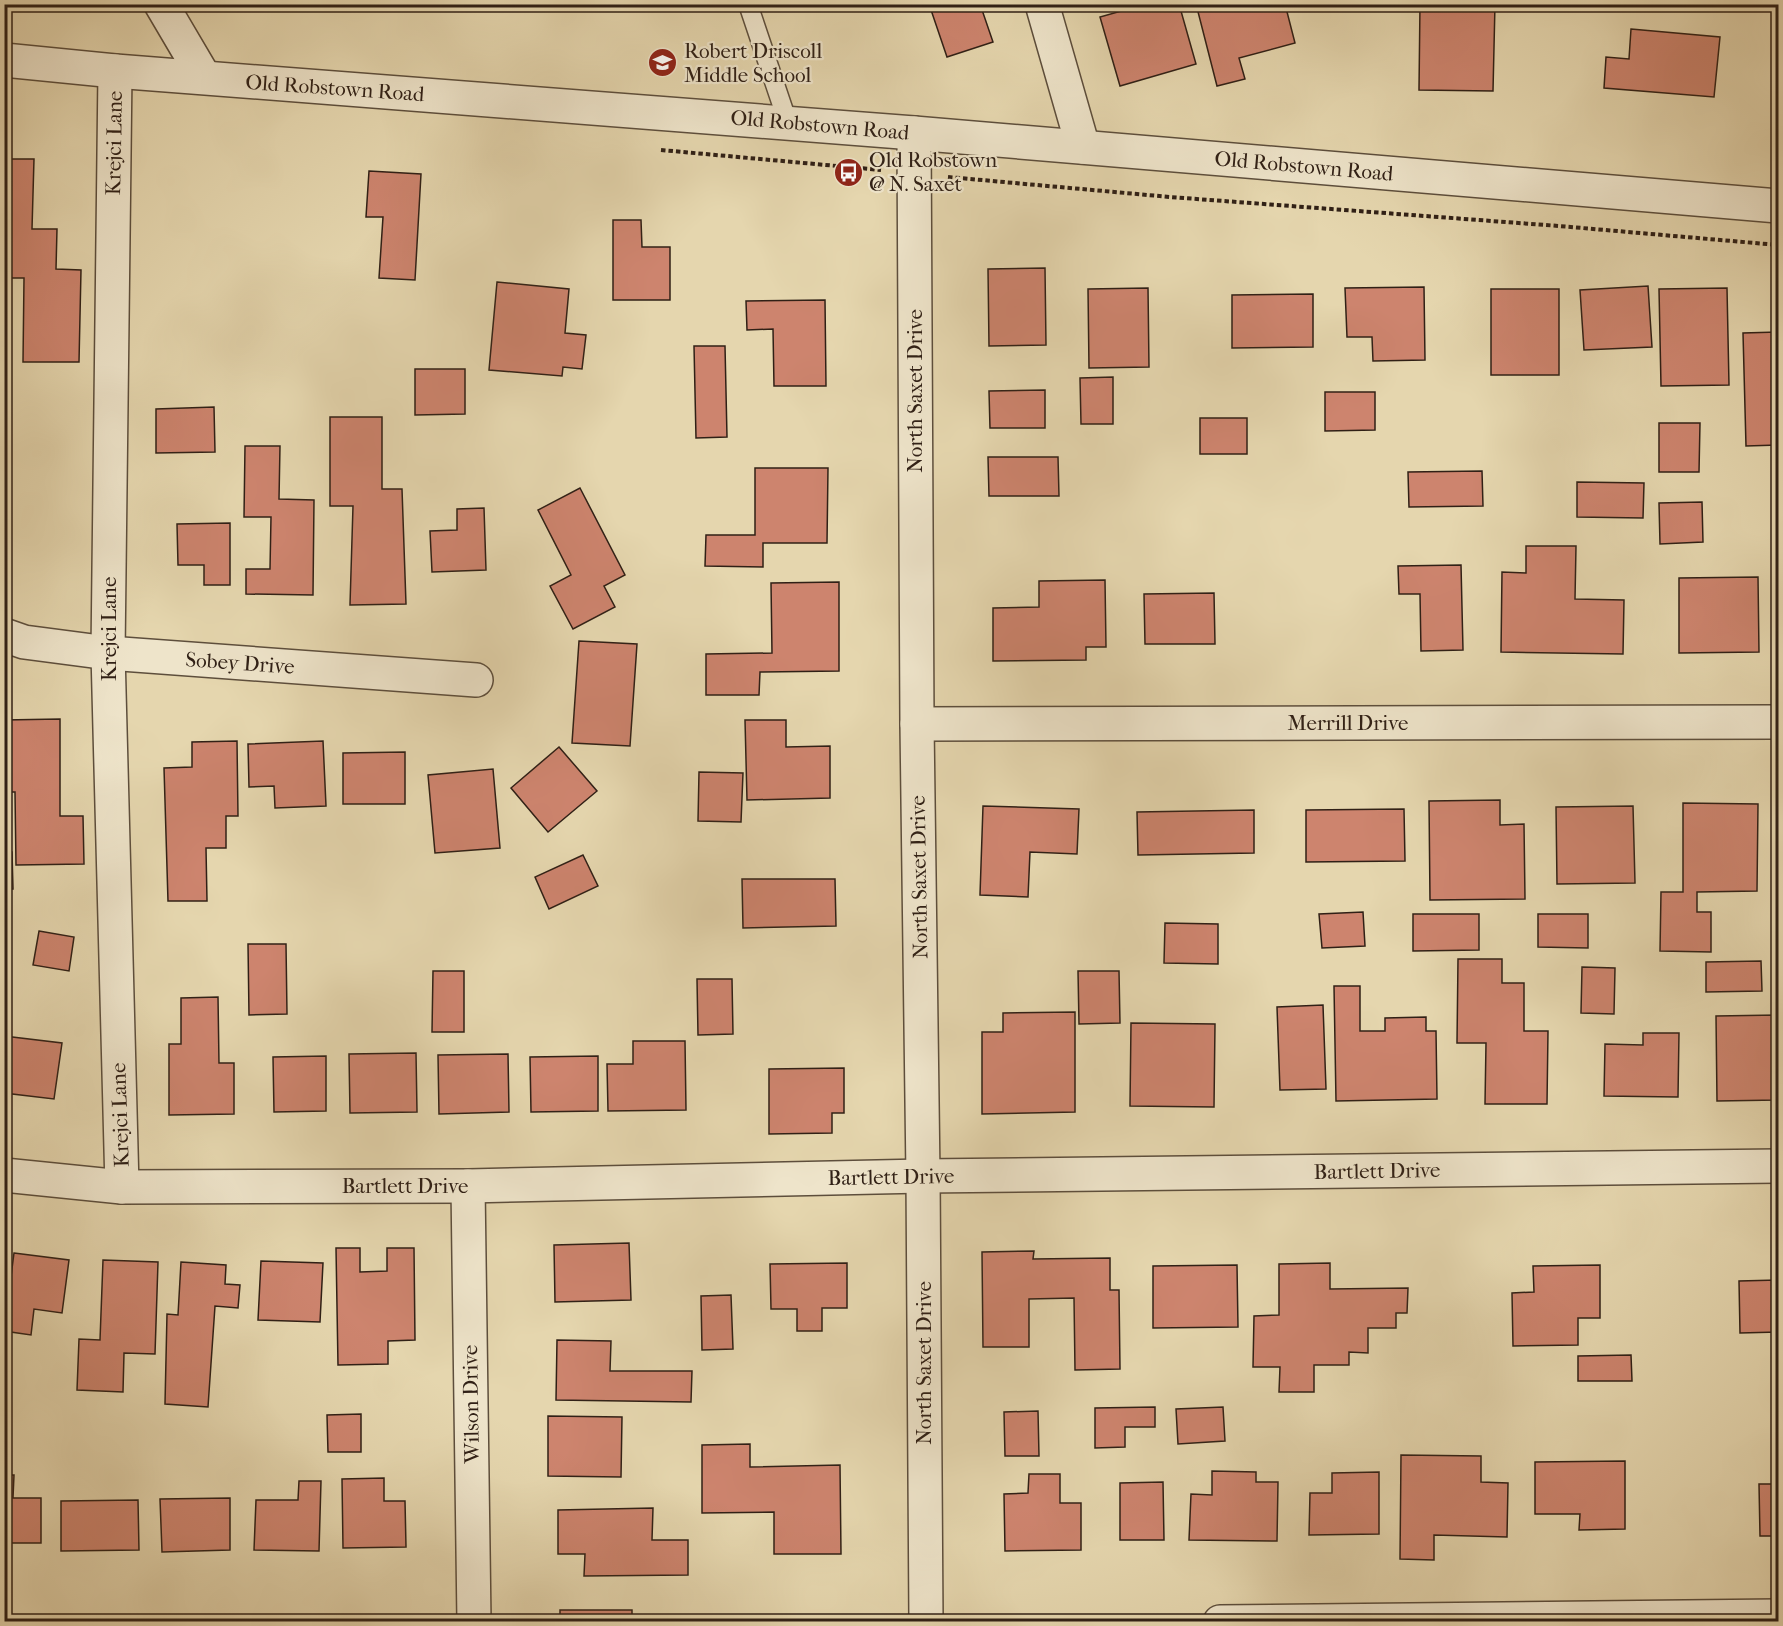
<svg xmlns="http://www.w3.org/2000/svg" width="1783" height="1626" font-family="'IM FELL French Canon',serif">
  <rect width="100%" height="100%" fill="#e5d6ae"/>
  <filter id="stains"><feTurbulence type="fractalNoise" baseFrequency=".00333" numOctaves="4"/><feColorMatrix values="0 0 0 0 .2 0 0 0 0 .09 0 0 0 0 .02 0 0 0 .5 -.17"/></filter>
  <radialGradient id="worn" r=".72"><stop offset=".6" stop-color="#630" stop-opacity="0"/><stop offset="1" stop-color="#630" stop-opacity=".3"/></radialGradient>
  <g fill="#cd846e" stroke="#302016" stroke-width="1.5">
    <path d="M 929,4 L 980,4 L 993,42 L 947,57 Z"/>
    <path d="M 1124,4 L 1179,4 L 1196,64 L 1120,86 L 1100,17 L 1125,10 Z"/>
    <path d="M 1196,4 L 1285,4 L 1295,43 L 1239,58 L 1245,79 L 1217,86 Z"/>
    <path d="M 1420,4 L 1495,4 L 1493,91 L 1419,90 Z"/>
    <path d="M 1631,29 L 1720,37 L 1714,97 L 1604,88 L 1606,57 L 1629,59 Z"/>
    <path d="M 4,159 L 34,159 L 32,229 L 57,229 L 56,269 L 81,270 L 79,362 L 23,362 L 24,278 L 4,278 Z"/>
    <path d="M 369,171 L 421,174 L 415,280 L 379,278 L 383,217 L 366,217 Z"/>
    <path d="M 613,220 L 641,220 L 642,247 L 670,247 L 670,300 L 613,300 Z"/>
    <path d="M 1045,268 L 1046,345 L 989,346 L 988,269 Z"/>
    <path d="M 497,282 L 569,289 L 565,333 L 586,335 L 582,369 L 563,367 L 562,376 L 489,370 Z"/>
    <path d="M 1648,286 L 1652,347 L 1584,350 L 1580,290 Z"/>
    <path d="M 1424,287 L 1425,360 L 1373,361 L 1372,337 L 1347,337 L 1345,288 Z"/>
    <path d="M 1148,288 L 1149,367 L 1089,368 L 1088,289 Z"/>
    <path d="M 1727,288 L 1729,385 L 1661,386 L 1659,289 Z"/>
    <rect x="1491" y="289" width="68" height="86"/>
    <path d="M 1313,294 L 1313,347 L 1232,348 L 1232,295 Z"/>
    <path d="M 825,300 L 826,386 L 774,386 L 773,329 L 747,330 L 746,301 Z"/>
    <path d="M 1778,332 L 1778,445 L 1746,446 L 1743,333 Z"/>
    <path d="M 694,346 L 725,346 L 727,437 L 696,438 Z"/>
    <path d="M 415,369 L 465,369 L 465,414 L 415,415 Z"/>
    <path d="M 1113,377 L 1113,424 L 1081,424 L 1080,378 Z"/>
    <path d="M 1045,390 L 1045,428 L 990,428 L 989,391 Z"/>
    <path d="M 1325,392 L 1375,392 L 1375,430 L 1325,431 Z"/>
    <path d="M 214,407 L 215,452 L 156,453 L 156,409 Z"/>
    <path d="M 330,417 L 382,417 L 382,489 L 402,489 L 406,604 L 350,605 L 353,506 L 330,506 Z"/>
    <rect x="1200" y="418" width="47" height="36"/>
    <path d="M 1659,423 L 1700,423 L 1699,472 L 1659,472 Z"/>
    <path d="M 245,446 L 280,446 L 279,499 L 314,500 L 313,595 L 246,594 L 246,569 L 270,569 L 271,517 L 244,517 Z"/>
    <path d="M 988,457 L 1058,457 L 1059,496 L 989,496 Z"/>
    <path d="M 755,468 L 828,468 L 827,543 L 763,543 L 763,567 L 705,566 L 706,535 L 755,535 Z"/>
    <path d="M 1482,471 L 1483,506 L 1409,507 L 1408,472 Z"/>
    <path d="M 1577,482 L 1644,483 L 1643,518 L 1577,517 Z"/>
    <path d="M 580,488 L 625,575 L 604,586 L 615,607 L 573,629 L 550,586 L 571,575 L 538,510 Z"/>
    <path d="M 1702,502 L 1703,542 L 1660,544 L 1659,503 Z"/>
    <path d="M 484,508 L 486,570 L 432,572 L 430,531 L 457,530 L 457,509 Z"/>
    <path d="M 230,523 L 230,585 L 204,585 L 204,565 L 178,565 L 177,524 Z"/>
    <path d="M 1526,546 L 1576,546 L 1575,599 L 1624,600 L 1623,654 L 1501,652 L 1502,572 L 1526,573 Z"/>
    <path d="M 1461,565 L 1463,650 L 1421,651 L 1420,594 L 1399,594 L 1398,566 Z"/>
    <path d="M 1758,577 L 1759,652 L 1679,653 L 1679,578 Z"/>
    <path d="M 1105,580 L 1106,647 L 1086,647 L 1086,660 L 993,661 L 993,608 L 1039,607 L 1039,581 Z"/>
    <path d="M 839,582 L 839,671 L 760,672 L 759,695 L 706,695 L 706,654 L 772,653 L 771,583 Z"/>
    <path d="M 1214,593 L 1215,644 L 1145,644 L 1144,594 Z"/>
    <path d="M 579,641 L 637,644 L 630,746 L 572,743 Z"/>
    <path d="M 60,719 L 60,816 L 83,816 L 84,864 L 16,865 L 15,792 L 4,792 L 4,720 Z"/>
    <path d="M 745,720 L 786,720 L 786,747 L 830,746 L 830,798 L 747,800 Z"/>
    <path d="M 237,741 L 238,816 L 226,816 L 226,848 L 206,848 L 207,901 L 168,901 L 164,768 L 192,767 L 192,742 Z"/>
    <path d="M 323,741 L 326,806 L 275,808 L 274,786 L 249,787 L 248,744 Z"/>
    <path d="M 559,747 L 597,791 L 548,832 L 511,788 Z"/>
    <path d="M 405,752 L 405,804 L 343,804 L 343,753 Z"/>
    <path d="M 493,769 L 500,848 L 435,853 L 428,775 Z"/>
    <path d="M 699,772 L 743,773 L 741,822 L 698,821 Z"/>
    <path d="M 1500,800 L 1500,825 L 1524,824 L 1525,899 L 1430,900 L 1429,801 Z"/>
    <path d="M 1683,803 L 1758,804 L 1757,891 L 1697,892 L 1697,912 L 1711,912 L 1711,952 L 1660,951 L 1661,892 L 1683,892 Z"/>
    <path d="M 983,806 L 1079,809 L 1077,854 L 1030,852 L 1028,897 L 980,895 Z"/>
    <path d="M 1633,806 L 1635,883 L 1557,884 L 1556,807 Z"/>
    <path d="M 1404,809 L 1405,861 L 1306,862 L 1306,810 Z"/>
    <path d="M 1254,810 L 1254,853 L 1138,855 L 1137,812 Z"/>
    <path d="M 12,852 L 13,889 L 4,889 L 4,853 Z"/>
    <path d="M 583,855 L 598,886 L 549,909 L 535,877 Z"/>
    <path d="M 742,879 L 835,879 L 836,926 L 743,928 Z"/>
    <path d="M 1363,912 L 1365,946 L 1322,948 L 1319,914 Z"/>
    <path d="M 1413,914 L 1479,914 L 1479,950 L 1413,951 Z"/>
    <path d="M 1538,914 L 1588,914 L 1588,948 L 1538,947 Z"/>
    <path d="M 1165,923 L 1218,924 L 1218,964 L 1164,963 Z"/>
    <path d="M 39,931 L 74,937 L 69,971 L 33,965 Z"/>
    <path d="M 248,944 L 286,944 L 287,1014 L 249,1015 Z"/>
    <path d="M 1458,959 L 1502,959 L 1502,983 L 1524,983 L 1524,1031 L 1548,1031 L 1547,1104 L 1485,1104 L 1486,1043 L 1457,1043 Z"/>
    <path d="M 1761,961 L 1762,991 L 1706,992 L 1706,962 Z"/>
    <path d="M 1582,967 L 1615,968 L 1614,1014 L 1581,1013 Z"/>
    <path d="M 433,971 L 464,971 L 464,1032 L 432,1032 Z"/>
    <path d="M 1078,971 L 1119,971 L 1120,1023 L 1079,1024 Z"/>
    <path d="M 697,979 L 732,979 L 733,1034 L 698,1035 Z"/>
    <path d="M 1334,986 L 1360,986 L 1360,1031 L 1385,1031 L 1385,1018 L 1426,1017 L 1426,1031 L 1436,1031 L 1437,1099 L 1336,1101 Z"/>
    <path d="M 218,997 L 219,1063 L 234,1063 L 234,1114 L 169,1115 L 169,1044 L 181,1044 L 181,998 Z"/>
    <path d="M 1323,1005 L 1326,1089 L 1280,1090 L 1277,1007 Z"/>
    <path d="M 1075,1012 L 1075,1112 L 982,1114 L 982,1032 L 1003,1032 L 1003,1013 Z"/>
    <path d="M 1778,1015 L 1778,1100 L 1717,1101 L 1716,1016 Z"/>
    <path d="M 1131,1023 L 1215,1024 L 1214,1107 L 1130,1106 Z"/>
    <path d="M 1643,1033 L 1679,1033 L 1678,1097 L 1604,1096 L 1605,1044 L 1643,1045 Z"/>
    <path d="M 4,1036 L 62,1043 L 54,1099 L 4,1093 Z"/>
    <path d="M 633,1041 L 685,1041 L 686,1110 L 608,1111 L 607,1064 L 633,1064 Z"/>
    <path d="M 416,1053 L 417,1112 L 350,1113 L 349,1054 Z"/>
    <path d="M 508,1054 L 509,1112 L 439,1114 L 438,1055 Z"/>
    <path d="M 326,1056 L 326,1111 L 274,1112 L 273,1057 Z"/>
    <path d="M 598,1056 L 598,1111 L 531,1112 L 530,1057 Z"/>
    <path d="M 844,1068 L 844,1113 L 832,1113 L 832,1133 L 769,1134 L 769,1069 Z"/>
    <path d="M 629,1243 L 631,1300 L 555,1302 L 554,1245 Z"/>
    <path d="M 336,1248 L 360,1248 L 360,1272 L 387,1271 L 387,1248 L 414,1248 L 415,1340 L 388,1341 L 388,1364 L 338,1365 Z"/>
    <path d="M 1034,1251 L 1033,1259 L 1110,1258 L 1110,1290 L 1119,1290 L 1120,1369 L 1075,1370 L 1074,1298 L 1029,1299 L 1029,1347 L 983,1347 L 982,1252 Z"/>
    <path d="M 14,1253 L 69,1260 L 62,1313 L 34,1309 L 31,1335 L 4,1331 Z"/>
    <path d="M 103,1260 L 158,1262 L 155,1354 L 124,1353 L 123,1392 L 77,1390 L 79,1339 L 100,1340 Z"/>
    <path d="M 261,1261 L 323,1263 L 320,1322 L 258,1320 Z"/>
    <path d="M 181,1262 L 226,1265 L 225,1284 L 240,1285 L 238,1308 L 215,1306 L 208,1407 L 165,1404 L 167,1314 L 178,1315 Z"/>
    <path d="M 847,1263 L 847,1308 L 822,1308 L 822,1331 L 797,1331 L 797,1309 L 771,1309 L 770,1264 Z"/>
    <path d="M 1330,1263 L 1330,1289 L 1408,1288 L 1407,1313 L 1396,1313 L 1396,1328 L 1368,1328 L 1368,1353 L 1349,1352 L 1349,1365 L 1314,1365 L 1314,1392 L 1279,1392 L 1280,1367 L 1253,1367 L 1254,1316 L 1279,1315 L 1279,1264 Z"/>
    <path d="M 1237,1265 L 1238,1327 L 1153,1328 L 1153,1266 Z"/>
    <path d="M 1600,1265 L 1600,1318 L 1578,1318 L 1578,1345 L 1513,1346 L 1512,1293 L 1534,1292 L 1533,1266 Z"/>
    <path d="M 1778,1280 L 1778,1332 L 1740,1333 L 1739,1281 Z"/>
    <path d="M 731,1295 L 733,1349 L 702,1350 L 701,1296 Z"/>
    <path d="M 557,1340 L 611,1341 L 610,1371 L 692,1371 L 691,1402 L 556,1400 Z"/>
    <path d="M 1631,1355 L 1632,1381 L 1578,1381 L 1578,1356 Z"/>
    <path d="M 1155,1407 L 1155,1427 L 1125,1427 L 1125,1447 L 1095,1448 L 1095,1408 Z"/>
    <path d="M 1223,1407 L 1225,1441 L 1178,1444 L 1176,1409 Z"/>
    <path d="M 1038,1411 L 1039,1456 L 1005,1456 L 1004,1412 Z"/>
    <path d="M 361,1414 L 361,1452 L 328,1452 L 327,1415 Z"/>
    <path d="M 548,1416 L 622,1417 L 621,1477 L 548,1476 Z"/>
    <path d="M 750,1444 L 750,1467 L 840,1465 L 841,1554 L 774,1554 L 774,1512 L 702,1513 L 702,1445 Z"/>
    <path d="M 1401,1455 L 1481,1456 L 1481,1482 L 1508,1483 L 1507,1537 L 1434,1535 L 1434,1560 L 1400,1559 Z"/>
    <path d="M 1625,1461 L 1625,1529 L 1579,1530 L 1580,1514 L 1535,1514 L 1535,1462 Z"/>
    <path d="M 1212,1471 L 1256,1472 L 1256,1482 L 1278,1482 L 1277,1541 L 1189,1540 L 1191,1494 L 1212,1495 Z"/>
    <path d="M 1379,1472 L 1379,1534 L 1309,1535 L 1310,1493 L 1332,1493 L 1332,1473 Z"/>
    <path d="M 1029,1474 L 1060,1474 L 1060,1503 L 1081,1503 L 1081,1550 L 1005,1551 L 1004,1494 L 1028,1493 Z"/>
    <path d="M 4,1475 L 14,1475 L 13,1498 L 41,1498 L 41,1543 L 4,1543 Z"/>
    <path d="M 384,1478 L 384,1501 L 405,1501 L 406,1547 L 343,1548 L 342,1479 Z"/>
    <path d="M 299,1481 L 321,1481 L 319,1551 L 254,1550 L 256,1500 L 298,1500 Z"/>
    <path d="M 1163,1482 L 1164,1540 L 1120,1540 L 1120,1483 Z"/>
    <path d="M 1759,1484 L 1778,1484 L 1778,1536 L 1760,1536 Z"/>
    <path d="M 230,1498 L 230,1550 L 162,1552 L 160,1499 Z"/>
    <path d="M 138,1500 L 139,1550 L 61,1551 L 61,1501 Z"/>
    <path d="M 653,1508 L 652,1540 L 688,1540 L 688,1575 L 584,1576 L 585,1554 L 558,1554 L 558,1510 Z"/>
    <rect x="560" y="1610" width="72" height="12"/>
  </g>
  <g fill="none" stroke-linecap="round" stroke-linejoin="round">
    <defs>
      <path id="service" d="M 748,4 L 788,123"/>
      <g id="minor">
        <path d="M 161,4 L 204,77"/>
        <path d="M 1042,4 L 1083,147"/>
        <path d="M 115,71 L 108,653 L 122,1187"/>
        <path d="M 914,133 L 917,724 L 923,1176 L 926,1622"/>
        <path d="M 4,635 L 24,642 L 108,653 L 476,680"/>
        <path d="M 917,724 L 1778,722"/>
        <path d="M 4,1175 L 122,1187 L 468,1186 L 923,1176 L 1778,1166"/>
        <path d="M 468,1186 L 474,1622"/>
        <path d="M 1220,1622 L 1778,1616"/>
      </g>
      <path id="tertiary" d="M 4,60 L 115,71 L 914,133 L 1778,206"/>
    </defs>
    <use href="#service" stroke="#5d4e3c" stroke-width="21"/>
    <use href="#minor" stroke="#5d4e3c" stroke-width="36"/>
    <use href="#tertiary" stroke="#5d4e3c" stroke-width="36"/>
    <g stroke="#302016" stroke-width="4" stroke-dasharray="4.5 3" stroke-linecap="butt">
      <path d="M 661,150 L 881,170"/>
      <path d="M 948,177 L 1170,197 L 1559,226 L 1778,245"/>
    </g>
    <use href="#service" stroke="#eee4ca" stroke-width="18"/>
    <use href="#minor" stroke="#eee4ca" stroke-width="33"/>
    <use href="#tertiary" stroke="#eee4ca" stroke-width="33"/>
  </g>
  <defs>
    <symbol id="school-disc" viewBox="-11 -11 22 22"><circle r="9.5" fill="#8f2418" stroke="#eee4ca"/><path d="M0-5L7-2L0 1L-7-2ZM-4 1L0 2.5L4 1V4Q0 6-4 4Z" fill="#fff"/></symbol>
    <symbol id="bus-disc" viewBox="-11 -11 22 22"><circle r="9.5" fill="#8f2418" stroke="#eee4ca"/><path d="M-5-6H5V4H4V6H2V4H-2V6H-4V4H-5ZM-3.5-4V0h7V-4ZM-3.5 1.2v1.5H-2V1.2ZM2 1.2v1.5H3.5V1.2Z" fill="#fff"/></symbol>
  </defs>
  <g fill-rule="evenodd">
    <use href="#school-disc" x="646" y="46" width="33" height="33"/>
    <use href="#bus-disc" x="832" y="156" width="33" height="33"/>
  </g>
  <g text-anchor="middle" stroke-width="4.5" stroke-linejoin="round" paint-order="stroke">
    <g font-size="21" fill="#302016" stroke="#eee4ca" text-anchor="start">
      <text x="684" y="58">Robert Driscoll<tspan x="684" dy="24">Middle School</tspan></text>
      <text x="869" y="167">Old Robstown<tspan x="869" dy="24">@ N. Saxet</tspan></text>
    </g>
    <g font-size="21" fill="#302016" stroke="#eee4ca">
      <text transform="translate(335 88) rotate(4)" y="7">Old Robstown Road</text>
      <text transform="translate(820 125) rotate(5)" y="7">Old Robstown Road</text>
      <text transform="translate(114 143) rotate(-89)" y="7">Krejci Lane</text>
      <text transform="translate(1304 166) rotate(5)" y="7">Old Robstown Road</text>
      <text transform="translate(915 391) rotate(-90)" y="7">North Saxet Drive</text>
      <text transform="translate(109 629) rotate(-90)" y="7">Krejci Lane</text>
      <text transform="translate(240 663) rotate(4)" y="7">Sobey Drive</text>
      <text x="1348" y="730">Merrill Drive</text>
      <text transform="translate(919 877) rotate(-91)" y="7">North Saxet Drive</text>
      <text transform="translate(120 1115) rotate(-92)" y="7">Krejci Lane</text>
      <text transform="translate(1377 1171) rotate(-1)" y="7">Bartlett Drive</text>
      <text transform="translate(891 1177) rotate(-1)" y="7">Bartlett Drive</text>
      <text x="405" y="1193">Bartlett Drive</text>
      <text transform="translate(924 1363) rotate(-90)" y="7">North Saxet Drive</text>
      <text transform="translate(471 1404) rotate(-91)" y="7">Wilson Drive</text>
    </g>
  </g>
  <rect width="1783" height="1626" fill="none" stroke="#e5d6ae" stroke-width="24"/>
  <rect x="6" y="6" width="1771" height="1614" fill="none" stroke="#302016" stroke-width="3"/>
  <rect x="12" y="12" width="1759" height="1602" fill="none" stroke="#302016" stroke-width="1.5"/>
  <rect width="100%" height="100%" filter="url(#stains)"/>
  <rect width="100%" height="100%" fill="url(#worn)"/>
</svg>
